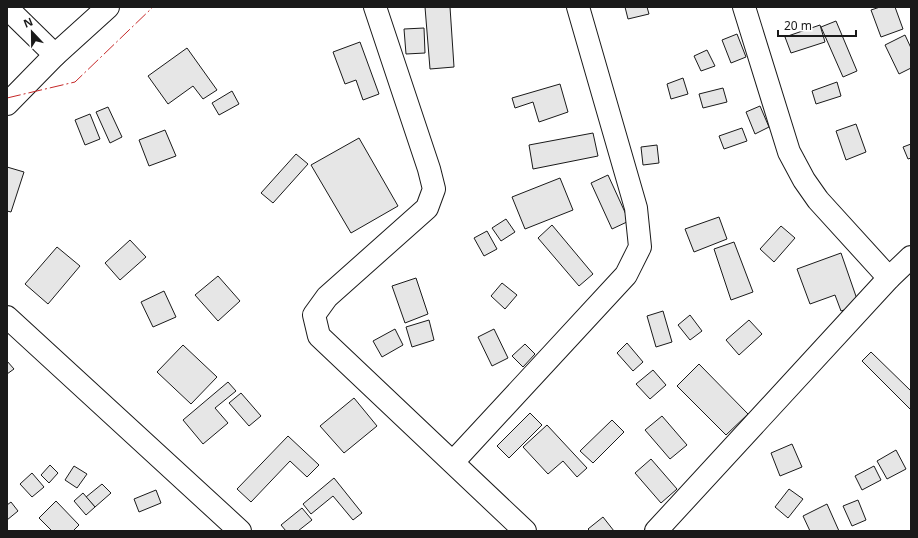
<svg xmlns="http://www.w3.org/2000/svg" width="918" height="538" font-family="'Noto Sans',sans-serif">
  <rect width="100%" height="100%" fill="#fff"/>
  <g fill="#e6e6e6" stroke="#1a1a1a">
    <path d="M 425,7 L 450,7 L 454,67 L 430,69 Z"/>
    <path d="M 625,7 L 647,7 L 649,14 L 628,19 Z"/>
    <path d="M 880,7 L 895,7 L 903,29 L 881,37 L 871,10 Z"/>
    <path d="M 836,21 L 857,71 L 843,77 L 821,27 Z"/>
    <path d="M 820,25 L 825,42 L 791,53 L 785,37 Z"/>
    <path d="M 424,28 L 425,53 L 406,54 L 404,29 Z"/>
    <path d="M 737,34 L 746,57 L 731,63 L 722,40 Z"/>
    <path d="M 905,35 L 911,48 L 911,68 L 899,74 L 885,45 Z"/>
    <path d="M 360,42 L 379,94 L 363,100 L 356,80 L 345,84 L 333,52 Z"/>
    <path d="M 187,48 L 217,90 L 203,99 L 193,86 L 168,104 L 148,76 Z"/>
    <path d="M 707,50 L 715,66 L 701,71 L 694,56 Z"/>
    <path d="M 683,78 L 688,94 L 671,99 L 667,84 Z"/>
    <path d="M 837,82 L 841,96 L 816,104 L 812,91 Z"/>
    <path d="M 560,84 L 568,112 L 539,122 L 533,102 L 515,108 L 512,98 Z"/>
    <path d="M 723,88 L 727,102 L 703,108 L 699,94 Z"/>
    <path d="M 232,91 L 239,104 L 219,115 L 212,103 Z"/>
    <path d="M 760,106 L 769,127 L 755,134 L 746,112 Z"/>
    <path d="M 108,107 L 122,137 L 110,143 L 96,112 Z"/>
    <path d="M 90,114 L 100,139 L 85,145 L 75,120 Z"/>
    <path d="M 856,124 L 866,152 L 846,160 L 836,131 Z"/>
    <path d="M 742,128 L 747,141 L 724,149 L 719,136 Z"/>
    <path d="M 165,130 L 176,156 L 149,166 L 139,140 Z"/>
    <path d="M 593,133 L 598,156 L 533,169 L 529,145 Z"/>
    <path d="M 359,138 L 398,206 L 351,233 L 311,165 Z"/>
    <path d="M 911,144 L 911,158 L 908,159 L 903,147 Z"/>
    <path d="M 657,145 L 659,163 L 643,165 L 641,147 Z"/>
    <path d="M 296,154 L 308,164 L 273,203 L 261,193 Z"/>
    <path d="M 7,167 L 24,172 L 11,212 L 7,211 Z"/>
    <path d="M 608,175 L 629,221 L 612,229 L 591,183 Z"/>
    <path d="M 560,178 L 573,210 L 525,229 L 512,197 Z"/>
    <path d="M 719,217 L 727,239 L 694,252 L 685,229 Z"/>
    <path d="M 506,219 L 515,232 L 501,241 L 492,228 Z"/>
    <path d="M 552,225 L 593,274 L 579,286 L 538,238 Z"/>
    <path d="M 781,226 L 795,238 L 774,262 L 760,249 Z"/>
    <path d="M 487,231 L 497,249 L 484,256 L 474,238 Z"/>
    <path d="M 130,240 L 146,257 L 120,280 L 105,263 Z"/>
    <path d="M 734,242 L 753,292 L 731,300 L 714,249 Z"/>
    <path d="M 57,247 L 80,266 L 48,304 L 25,284 Z"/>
    <path d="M 841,253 L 859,305 L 841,311 L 835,295 L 810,304 L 797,269 Z"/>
    <path d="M 218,276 L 240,301 L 218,321 L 195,295 Z"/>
    <path d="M 416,278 L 428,314 L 405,323 L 392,286 Z"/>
    <path d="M 502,283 L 517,295 L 505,309 L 491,296 Z"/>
    <path d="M 164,291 L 176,317 L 153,327 L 141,302 Z"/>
    <path d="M 663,311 L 672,342 L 656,347 L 647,316 Z"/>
    <path d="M 690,315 L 702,331 L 690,340 L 678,325 Z"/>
    <path d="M 429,320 L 434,340 L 412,347 L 406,327 Z"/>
    <path d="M 749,320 L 762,334 L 739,355 L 726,340 Z"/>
    <path d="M 395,329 L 403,345 L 382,357 L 373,341 Z"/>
    <path d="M 494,329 L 508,358 L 492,366 L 478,337 Z"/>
    <path d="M 627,343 L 643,362 L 633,371 L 617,353 Z"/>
    <path d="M 525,344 L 535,354 L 523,367 L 512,356 Z"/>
    <path d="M 183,345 L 217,377 L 191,404 L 157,372 Z"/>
    <path d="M 871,352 L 911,391 L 911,410 L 862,361 Z"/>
    <path d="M 7,361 L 14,369 L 7,374 Z"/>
    <path d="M 699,364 L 748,414 L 726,435 L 677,386 Z"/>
    <path d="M 653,370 L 666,385 L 650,399 L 636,384 Z"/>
    <path d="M 228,382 L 236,391 L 215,408 L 228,423 L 203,444 L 183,420 Z"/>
    <path d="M 241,393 L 261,416 L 249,426 L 229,403 Z"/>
    <path d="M 354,398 L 377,426 L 344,453 L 320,426 Z"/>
    <path d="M 530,413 L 542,425 L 509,458 L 497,446 Z"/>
    <path d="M 662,416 L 687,445 L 670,459 L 645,430 Z"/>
    <path d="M 612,420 L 624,432 L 593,463 L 580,451 Z"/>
    <path d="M 547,425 L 587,468 L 577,477 L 563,461 L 548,474 L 523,447 Z"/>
    <path d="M 288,436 L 319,465 L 307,477 L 290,461 L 251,502 L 237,489 Z"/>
    <path d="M 792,444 L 802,467 L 780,476 L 771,453 Z"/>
    <path d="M 896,450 L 906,469 L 887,479 L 877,461 Z"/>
    <path d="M 651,459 L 677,489 L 661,503 L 635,473 Z"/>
    <path d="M 50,465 L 58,473 L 49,483 L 41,475 Z"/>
    <path d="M 74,466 L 87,474 L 77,488 L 65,480 Z"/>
    <path d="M 874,466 L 881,480 L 862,490 L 855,476 Z"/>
    <path d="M 32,473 L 44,487 L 32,497 L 20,484 Z"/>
    <path d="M 334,478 L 362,513 L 353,520 L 333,496 L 311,514 L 303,504 Z"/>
    <path d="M 102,484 L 111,493 L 95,507 L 86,497 Z"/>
    <path d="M 789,489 L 803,499 L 788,518 L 775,507 Z"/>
    <path d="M 156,490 L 161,503 L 139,512 L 134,499 Z"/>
    <path d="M 83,493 L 95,507 L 86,515 L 74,501 Z"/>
    <path d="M 858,500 L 866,520 L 852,526 L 843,506 Z"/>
    <path d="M 56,501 L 79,525 L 73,531 L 52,531 L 39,518 Z"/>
    <path d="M 11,502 L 18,511 L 7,520 L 7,505 Z"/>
    <path d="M 827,504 L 839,531 L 810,531 L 803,516 Z"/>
    <path d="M 302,508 L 312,520 L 298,531 L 286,531 L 281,525 Z"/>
    <path d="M 603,517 L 614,531 L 590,531 L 588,529 Z"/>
  </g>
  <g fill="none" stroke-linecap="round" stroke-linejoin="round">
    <defs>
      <g id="minor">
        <path d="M 375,7 L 429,169 L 434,189 L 427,208 L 327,297 L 314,315 L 319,336 L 525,531"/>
        <path d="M 744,7 L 789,152 L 804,180 L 818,200 L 889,278"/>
        <path d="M 7,8 L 55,55"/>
        <path d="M 7,104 L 55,55 L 108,7"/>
        <path d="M 7,317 L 240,531"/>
        <path d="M 453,462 L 626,275 L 640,247 L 636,208 L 578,7"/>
        <path d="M 656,531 L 889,278 L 911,257"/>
      </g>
    </defs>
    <use href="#minor" stroke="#1a1a1a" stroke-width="24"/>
    <use href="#minor" stroke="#fff" stroke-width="22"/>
    <path stroke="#c62828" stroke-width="1" stroke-dasharray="14 3 2 3" stroke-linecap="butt" d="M 7,98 L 75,82 L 153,7"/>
  </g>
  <rect width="918" height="538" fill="none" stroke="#1a1a1a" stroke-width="16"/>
  <g transform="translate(32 32) rotate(338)" stroke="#ffffff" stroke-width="3" paint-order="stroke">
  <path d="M0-3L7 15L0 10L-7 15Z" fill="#1a1a1a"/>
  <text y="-6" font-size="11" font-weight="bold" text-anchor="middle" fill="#1a1a1a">N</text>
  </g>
  <path d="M778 30v6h78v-6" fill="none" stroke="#1a1a1a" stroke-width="2"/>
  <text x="784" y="30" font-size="12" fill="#1a1a1a" stroke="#ffffff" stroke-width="3" paint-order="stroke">20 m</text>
</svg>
